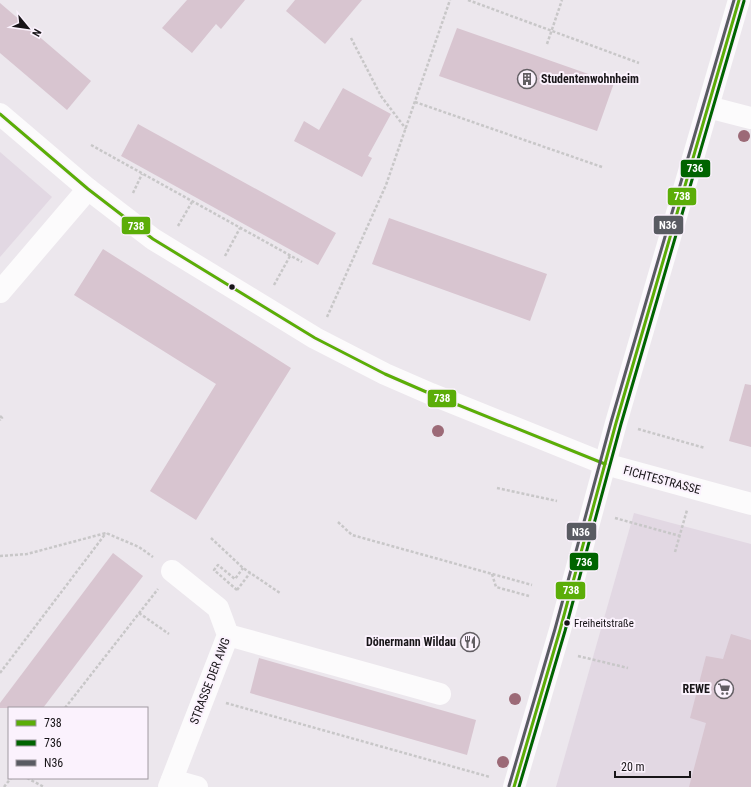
<svg xmlns="http://www.w3.org/2000/svg" width="751" height="787" font-family="'Roboto Condensed',sans-serif">
  <rect width="100%" height="100%" fill="#ece7ed"/>
  <g fill="#e2d8e3">
    <path d="M 0,152 L 52,197 L 0,257 Z"/>
    <path d="M 634,513 L 751,544 L 751,787 L 556,787 Z"/>
  </g>
  <g fill="#d8c5d0">
    <path d="M 187,0 L 245,0 L 221,29 L 216,24 L 192,53 L 162,28 Z"/>
    <path d="M 295,0 L 362,0 L 325,44 L 286,11 Z"/>
    <path d="M 0,3 L 91,81 L 67,110 L 0,53 Z"/>
    <path d="M 457,28 L 614,83 L 597,131 L 439,76 Z"/>
    <path d="M 343,88 L 391,114 L 368,156 L 372,158 L 362,177 L 294,141 L 304,121 L 319,130 Z"/>
    <path d="M 138,124 L 336,233 L 318,265 L 121,156 Z"/>
    <path d="M 389,218 L 547,274 L 530,321 L 372,264 Z"/>
    <path d="M 103,249 L 291,368 L 196,520 L 150,491 L 216,384 L 74,295 Z"/>
    <path d="M 745,384 L 751,385 L 751,447 L 729,441 Z"/>
    <path d="M 113,553 L 143,576 L 43,708 L 0,708 L 0,703 Z"/>
    <path d="M 731,634 L 751,640 L 751,787 L 689,787 L 706,723 L 690,718 L 706,656 L 723,659 Z"/>
    <path d="M 259,658 L 476,720 L 467,755 L 250,693 Z"/>
  </g>
  <g fill="none" stroke-linecap="round" stroke-linejoin="round">
    <g stroke="#c8c7c8" stroke-width="2.5" stroke-dasharray="3 2" stroke-linecap="butt">
      <path d="M 468,0 L 639,63"/>
      <path d="M 351,38 L 381,96 L 406,129"/>
      <path d="M 547,44 L 562,0"/>
      <path d="M 415,102 L 602,167"/>
      <path d="M 91,145 L 302,262"/>
      <path d="M 133,193 L 142,174"/>
      <path d="M 178,226 L 192,202"/>
      <path d="M 225,256 L 240,228"/>
      <path d="M 274,285 L 290,256"/>
      <path d="M 327,317 L 386,185 L 450,0"/>
      <path d="M 0,416 L 2,418 L 0,420"/>
      <path d="M 638,429 L 705,448"/>
      <path d="M 497,488 L 557,501"/>
      <path d="M 615,518 L 680,536"/>
      <path d="M 338,522 L 352,535 L 532,585"/>
      <path d="M 211,538 L 243,568 L 280,593"/>
      <path d="M 675,552 L 687,510"/>
      <path d="M 0,556 L 27,554 L 106,533 L 139,547 L 153,557"/>
      <path d="M 492,574 L 496,587 L 529,596"/>
      <path d="M 237,590 L 214,570 L 218,565 L 235,579 L 243,568"/>
      <path d="M 237,590 L 250,573"/>
      <path d="M 139,613 L 169,634"/>
      <path d="M 578,656 L 628,668"/>
      <path d="M 0,673 L 106,533"/>
      <path d="M 226,703 L 490,777"/>
      <path d="M 65,708 L 158,589"/>
      <path d="M 27,778 L 44,787"/>
      <path d="M 4,787 L 11,778"/>
    </g>
    <g stroke="#fcfbfc" stroke-width="22">
      <path d="M 708,107 L 751,118"/>
      <path d="M 0,114 L 88,189 L 153,239 L 315,338 L 385,374 L 431,394 L 605,464 L 751,504"/>
      <path d="M 0,292 L 88,189"/>
      <path d="M 228,635 L 440,694"/>
      <path d="M 172,780 L 197,787"/>
      <path d="M 169,787 L 228,635 L 218,608 L 172,571"/>
      <path d="M 514,787 L 560,630 L 616,423 L 739,0"/>
    </g>
    <defs>
      <g id="bus-1">
        <path d="M 0,114 L 88,189 L 153,239 L 315,338 L 385,374 L 431,394 L 605,464"/>
        <path d="M 514,787 L 560,630 L 616,423 L 739,0"/>
      </g>
      <path id="bus-2" d="M 519,787 L 565,631 L 621,424 L 744,1"/>
      <path id="bus-3" d="M 509,786 L 555,629 L 611,422 L 734,0"/>
    </defs>
    <use href="#bus-1" stroke="#fbf2fd" stroke-width="6"/>
    <use href="#bus-2" stroke="#fbf2fd" stroke-width="6"/>
    <use href="#bus-3" stroke="#fbf2fd" stroke-width="6"/>
    <use href="#bus-1" stroke="#5bad08" stroke-width="3"/>
    <use href="#bus-2" stroke="#006400" stroke-width="3"/>
    <use href="#bus-3" stroke="#595b62" stroke-width="3"/>
  </g>
  <g fill="#9c6a77">
    <circle cx="744" cy="136" r="6"/>
    <circle cx="438" cy="431" r="6"/>
    <circle cx="515" cy="699" r="6"/>
    <circle cx="503" cy="762" r="6"/>
  </g>
  <defs>
    <symbol id="building-ring" viewBox="-11 -11 22 22"><circle r="9.5" fill="#fbf2fd" stroke="#625e63" stroke-width="1.5"/><path d="M-4-6H4V6H1V3H-1V6H-4ZM-2.5-4.3h1.7v1.8h-1.7ZM.8-4.3h1.7v1.8H.8ZM-2.5-1h1.7V.8h-1.7ZM.8-1h1.7V.8H.8Z" fill="#625e63"/></symbol>
    <symbol id="restaurant-ring" viewBox="-11 -11 22 22"><circle r="9.5" fill="#fbf2fd" stroke="#625e63" stroke-width="1.5"/><path d="M-5-6h1v4h1v-4h1v4h1v-4h1v5L-1.5 .5V6h-2V.5L-5-1ZM5-6V6H3V1.5H1.5Q1.5-4 5-6Z" fill="#625e63"/></symbol>
    <symbol id="supermarket-ring" viewBox="-11 -11 22 22"><circle r="9.5" fill="#fbf2fd" stroke="#625e63" stroke-width="1.5"/><path d="M-6-5.5h2.5l.6 2H6L4.5 2H-2.5L-4.4-4H-6ZM-1.5 3.2a1.3 1.3 0 1 0 .1 0ZM3 3.2a1.3 1.3 0 1 0 .1 0Z" fill="#625e63"/></symbol>
  </defs>
  <g fill-rule="evenodd">
    <use href="#building-ring" x="516" y="68" width="22" height="22"/>
    <use href="#restaurant-ring" x="459" y="631" width="22" height="22"/>
    <use href="#supermarket-ring" x="713" y="678" width="22" height="22"/>
  </g>
  <g fill="#181518" stroke="#fbf2fd" stroke-width="1.5">
    <circle cx="232" cy="287" r="3.5"/>
    <circle cx="567" cy="623" r="3.5"/>
  </g>
  <g text-anchor="middle" stroke-width="4" stroke-linejoin="round" paint-order="stroke">
    <g font-size="11" fill="#181518" stroke="#fbf2fd" text-anchor="start">
      <text x="574" y="627">Freiheitstraße</text>
    </g>
    <g font-size="12" font-weight="bold" fill="#181518" stroke="#fbf2fd" text-anchor="end">
      <text x="541" y="83" text-anchor="start">Studentenwohnheim</text>
      <text x="456" y="646">Dönermann Wildau</text>
      <text x="710" y="693">REWE</text>
    </g>
    <g font-size="12" fill="#181518" stroke="#fbf2fd">
      <text transform="translate(662 480) rotate(15)" y="4">FICHTESTRASSE</text>
      <text transform="translate(210 681) rotate(-69)" y="4">STRASSE DER AWG</text>
    </g>
  </g>
  <g stroke="#fbf2fd" stroke-width="1.5">
    <rect x="680" y="159" width="31" height="19" rx="4" fill="#006400"/>
    <rect x="667" y="187" width="30" height="19" rx="4" fill="#5bad08"/>
    <rect x="653" y="215" width="31" height="20" rx="4" fill="#595b62"/>
    <rect x="121" y="216" width="30" height="19" rx="4" fill="#5bad08"/>
    <rect x="427" y="389" width="30" height="19" rx="4" fill="#5bad08"/>
    <rect x="566" y="522" width="31" height="19" rx="4" fill="#595b62"/>
    <rect x="569" y="552" width="30" height="19" rx="4" fill="#006400"/>
    <rect x="555" y="581" width="31" height="19" rx="4" fill="#5bad08"/>
  </g>
  <g font-size="11" text-anchor="middle" font-weight="bold" fill="#fff">
    <text x="695" y="172">736</text>
    <text x="682" y="200">738</text>
    <text x="668" y="229">N36</text>
    <text x="136" y="230">738</text>
    <text x="442" y="402">738</text>
    <text x="581" y="536">N36</text>
    <text x="584" y="566">736</text>
    <text x="571" y="594">738</text>
  </g>
  <rect x="8" y="707" width="140" height="72" fill="#fbf2fd" stroke="#a09aa1"/>
  <rect x="16" y="720" width="20" height="6" fill="#5bad08" stroke="#a09aa1"/>
  <text x="44" y="727" font-size="12" fill="#181518">738</text>
  <rect x="16" y="740" width="20" height="6" fill="#006400" stroke="#a09aa1"/>
  <text x="44" y="747" font-size="12" fill="#181518">736</text>
  <rect x="16" y="760" width="20" height="6" fill="#595b62" stroke="#a09aa1"/>
  <text x="44" y="767" font-size="12" fill="#181518">N36</text>
  <g transform="translate(28 28) rotate(119)" stroke="#fbf2fd" stroke-width="3" paint-order="stroke">
  <path d="M0-3L7 15L0 10L-7 15Z" fill="#181518"/>
  <text y="-6" font-size="11" font-weight="bold" text-anchor="middle" fill="#181518">N</text>
  </g>
  <path d="M615 771v6h75v-6" fill="none" stroke="#181518" stroke-width="2"/>
  <text x="621" y="771" font-size="12" fill="#181518" stroke="#fbf2fd" stroke-width="3" paint-order="stroke">20 m</text>
</svg>
